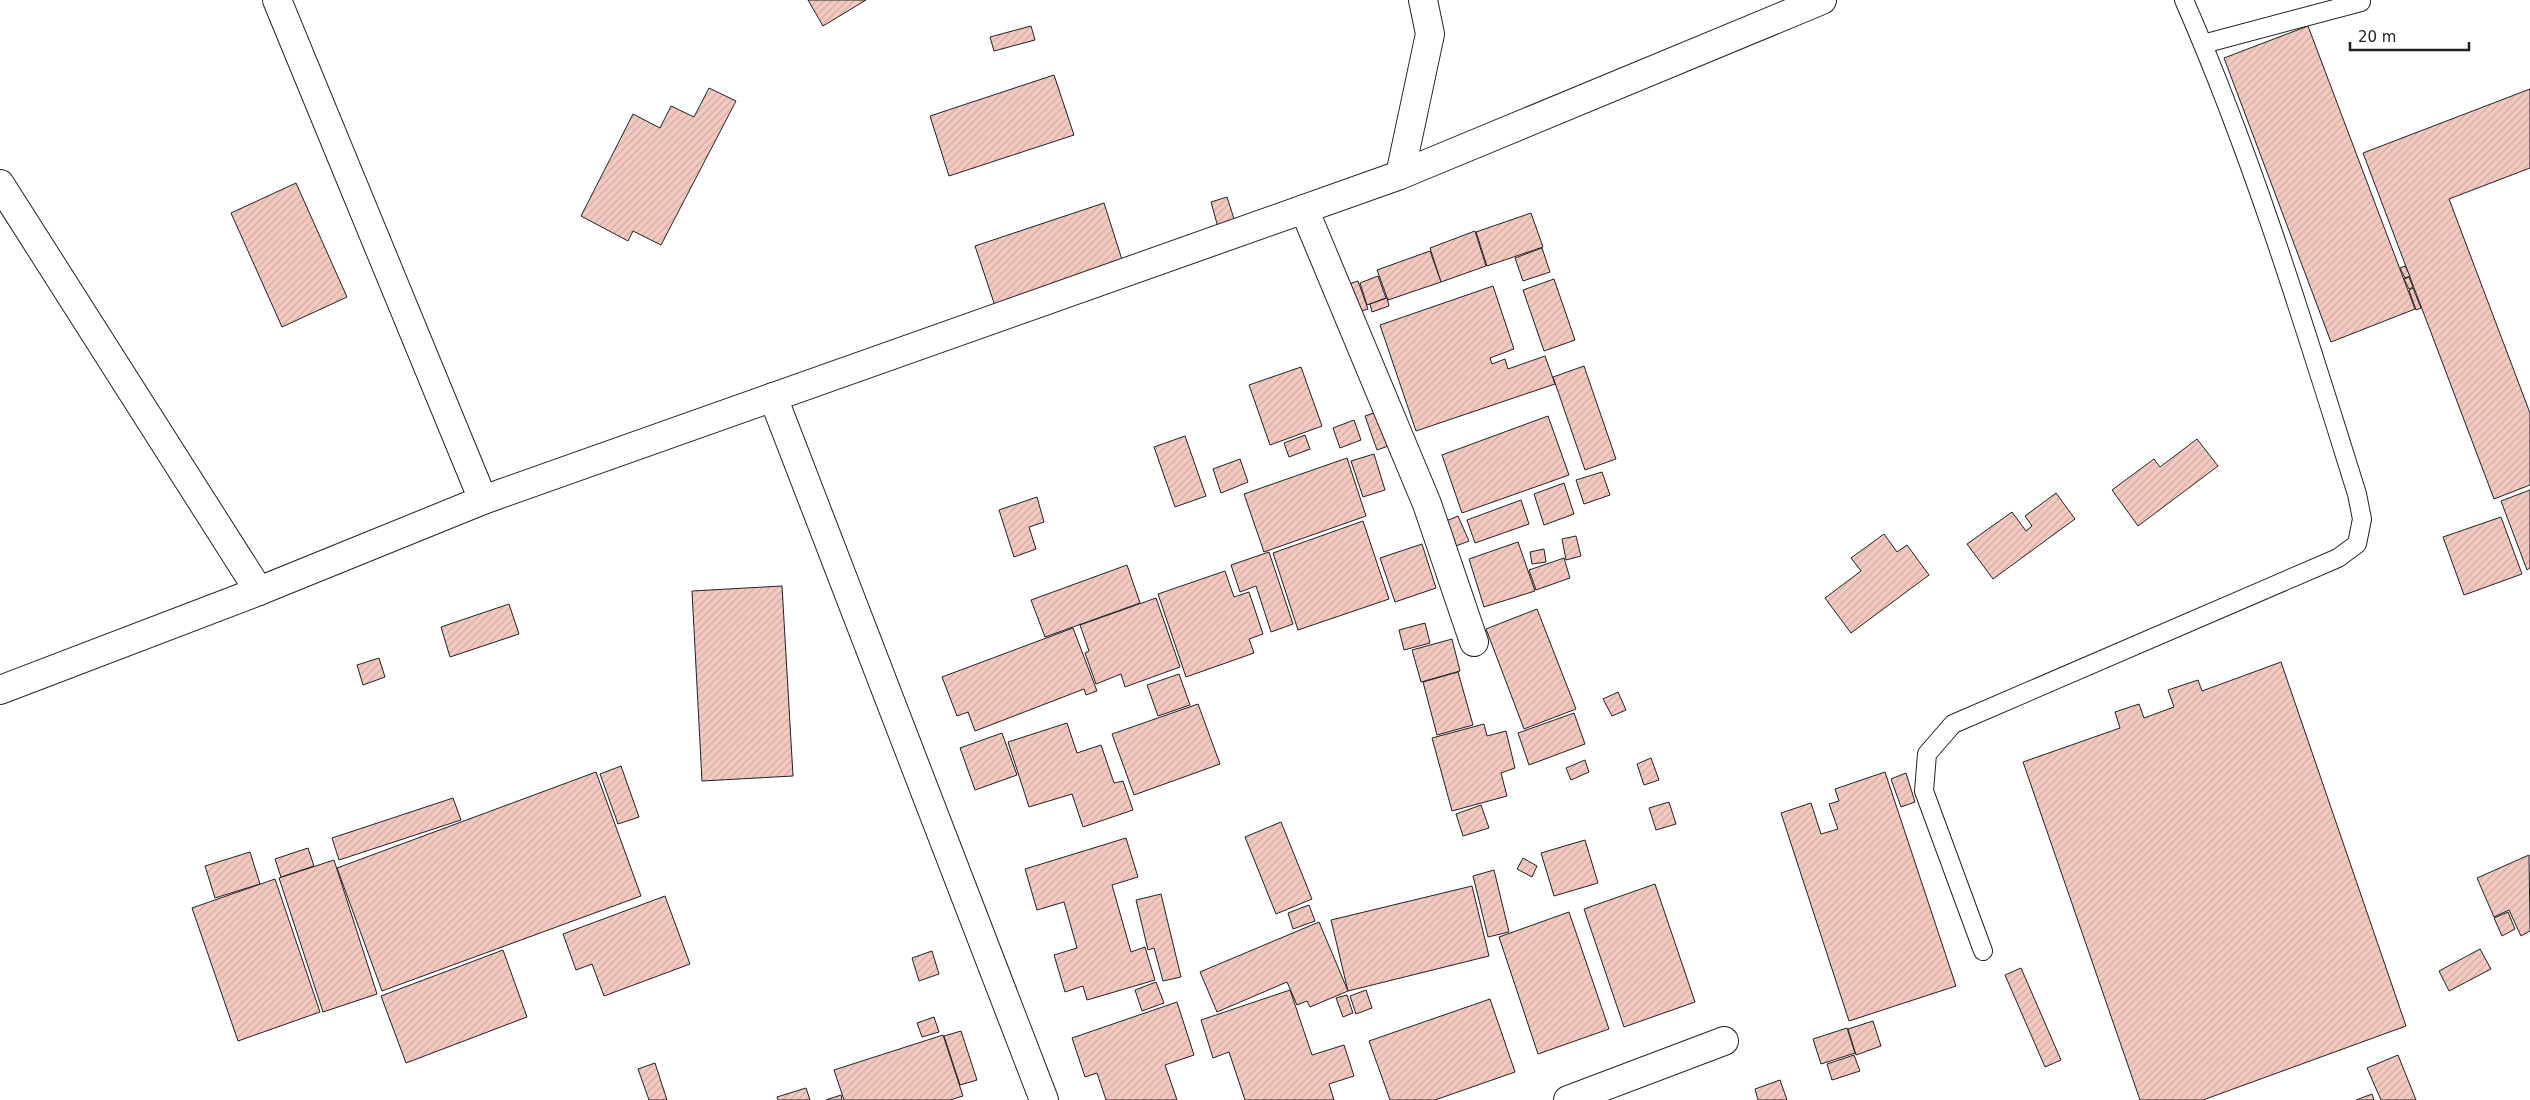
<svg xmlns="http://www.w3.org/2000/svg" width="2530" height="1100" font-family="'DejaVu Sans',sans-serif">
  <defs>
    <pattern id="building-hatch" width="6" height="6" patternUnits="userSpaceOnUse" patternTransform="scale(1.25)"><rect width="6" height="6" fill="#f3c9c0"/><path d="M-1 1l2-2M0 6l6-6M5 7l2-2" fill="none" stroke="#d0aca5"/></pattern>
  </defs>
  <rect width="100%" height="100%" fill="#fff"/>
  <g fill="url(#building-hatch)" stroke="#222">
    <path d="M 808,0 L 866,0 L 823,26 Z"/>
    <path d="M 1031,26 L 1035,40 L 994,51 L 990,37 Z"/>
    <path d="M 2308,26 L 2415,309 L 2331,342 L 2224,58 Z"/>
    <path d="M 1054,75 L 1074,135 L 949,176 L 930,116 Z"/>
    <path d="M 709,88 L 736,101 L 661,245 L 633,231 L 628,241 L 581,216 L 633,114 L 660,128 L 671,106 L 694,117 Z"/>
    <path d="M 2530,89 L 2530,168 L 2449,199 L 2530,413 L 2530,485 L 2494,499 L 2363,153 Z"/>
    <path d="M 296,183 L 347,297 L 282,327 L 231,213 Z"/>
    <path d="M 1227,197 L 1236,225 L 1219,231 L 1211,202 Z"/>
    <path d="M 1104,203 L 1125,269 L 997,312 L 975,246 Z"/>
    <path d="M 1531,213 L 1543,247 L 1487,266 L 1476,232 Z"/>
    <path d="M 1475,231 L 1486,266 L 1441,282 L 1430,248 Z"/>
    <path d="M 1542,248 L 1550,272 L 1523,281 L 1515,258 Z"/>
    <path d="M 1430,251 L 1441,282 L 1388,300 L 1377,270 Z"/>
    <path d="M 2405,266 L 2410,276 L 2405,278 L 2400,268 Z"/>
    <path d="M 1378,276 L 1386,298 L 1367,305 L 1360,283 Z"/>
    <path d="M 2409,277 L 2413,287 L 2409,289 L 2404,279 Z"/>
    <path d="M 1554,279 L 1575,340 L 1544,351 L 1523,290 Z"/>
    <path d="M 1358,281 L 1368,309 L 1355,313 L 1346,285 Z"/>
    <path d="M 1493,286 L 1514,349 L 1490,358 L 1492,364 L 1505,359 L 1508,369 L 1545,356 L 1555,384 L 1416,431 L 1380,325 Z"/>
    <path d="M 2413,288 L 2421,308 L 2416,310 L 2409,290 Z"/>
    <path d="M 1387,298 L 1389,306 L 1372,312 L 1370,304 Z"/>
    <path d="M 1584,366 L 1616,459 L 1585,470 L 1553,377 Z"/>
    <path d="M 1301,367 L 1322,426 L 1270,445 L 1249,385 Z"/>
    <path d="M 1383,410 L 1394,444 L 1377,450 L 1365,416 Z"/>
    <path d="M 1548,416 L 1569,475 L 1462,513 L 1442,455 Z"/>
    <path d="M 1354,420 L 1361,440 L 1340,448 L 1333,428 Z"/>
    <path d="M 1305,435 L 1310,449 L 1289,457 L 1284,443 Z"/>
    <path d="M 1185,436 L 1206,496 L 1175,507 L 1154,447 Z"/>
    <path d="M 2197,439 L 2218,466 L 2138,526 L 2112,490 L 2154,459 L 2160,467 Z"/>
    <path d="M 1374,454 L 1385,490 L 1363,497 L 1351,461 Z"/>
    <path d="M 1347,458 L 1366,516 L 1264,552 L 1244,494 Z"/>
    <path d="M 1240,459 L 1248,482 L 1221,493 L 1213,469 Z"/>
    <path d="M 1602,472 L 1610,495 L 1584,504 L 1576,480 Z"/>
    <path d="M 1564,483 L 1574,514 L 1544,525 L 1534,494 Z"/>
    <path d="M 2530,490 L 2530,568 L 2527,570 L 2501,501 Z"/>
    <path d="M 2056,493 L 2075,519 L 1993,579 L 1967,544 L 2012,512 L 2026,531 L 2032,526 L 2025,516 Z"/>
    <path d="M 1037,497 L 1044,522 L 1029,527 L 1036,549 L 1014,557 L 999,510 Z"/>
    <path d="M 1521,500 L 1529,524 L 1475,543 L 1467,520 Z"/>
    <path d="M 1458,516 L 1469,541 L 1456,546 L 1446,521 Z"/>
    <path d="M 2501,517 L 2522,574 L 2464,595 L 2443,537 Z"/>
    <path d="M 1363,521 L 1389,599 L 1298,630 L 1273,553 Z"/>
    <path d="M 1884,534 L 1897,552 L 1907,545 L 1929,575 L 1851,633 L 1825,598 L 1861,571 L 1851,558 Z"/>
    <path d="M 1576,536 L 1581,556 L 1566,560 L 1562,539 Z"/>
    <path d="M 1518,542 L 1535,591 L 1484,607 L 1469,559 Z"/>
    <path d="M 1422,544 L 1436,588 L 1395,602 L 1380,558 Z"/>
    <path d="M 1544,549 L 1546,562 L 1532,564 L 1530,552 Z"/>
    <path d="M 1269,552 L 1293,624 L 1271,632 L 1256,586 L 1240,592 L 1231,565 Z"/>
    <path d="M 1564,558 L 1570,578 L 1536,590 L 1529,570 Z"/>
    <path d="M 1127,565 L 1140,603 L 1045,637 L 1031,600 Z"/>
    <path d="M 1225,571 L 1234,597 L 1249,592 L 1263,634 L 1249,639 L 1254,653 L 1186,677 L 1158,594 Z"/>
    <path d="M 782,586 L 793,776 L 702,781 L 692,591 Z"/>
    <path d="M 1156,598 L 1180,667 L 1125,687 L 1121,674 L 1096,684 L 1085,653 L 1089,651 L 1080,625 Z"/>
    <path d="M 509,604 L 519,634 L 450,657 L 441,627 Z"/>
    <path d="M 1537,609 L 1576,709 L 1524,729 L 1486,629 Z"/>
    <path d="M 1425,623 L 1430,643 L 1404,650 L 1399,630 Z"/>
    <path d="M 1073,628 L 1097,691 L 1086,695 L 1084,689 L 975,731 L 968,712 L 957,716 L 942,677 Z"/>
    <path d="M 1452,639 L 1460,671 L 1421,682 L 1412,650 Z"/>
    <path d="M 379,658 L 385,677 L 363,685 L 357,665 Z"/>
    <path d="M 2281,662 L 2406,1026 L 2203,1100 L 2140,1100 L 2023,762 L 2120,728 L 2115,712 L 2139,704 L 2144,718 L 2174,707 L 2168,690 L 2198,680 L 2202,691 Z"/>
    <path d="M 1458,672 L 1473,725 L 1437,735 L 1423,682 Z"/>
    <path d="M 1179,674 L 1190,705 L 1158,716 L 1147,685 Z"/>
    <path d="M 1618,692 L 1626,710 L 1612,716 L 1603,699 Z"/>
    <path d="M 1198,704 L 1220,764 L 1134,795 L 1112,734 Z"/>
    <path d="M 1574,713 L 1585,744 L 1529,765 L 1518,733 Z"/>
    <path d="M 1067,723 L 1077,753 L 1101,745 L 1114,783 L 1123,781 L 1133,810 L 1083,827 L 1072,794 L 1029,807 L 1008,742 Z"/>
    <path d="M 1484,724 L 1487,736 L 1506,731 L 1515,768 L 1501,773 L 1507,796 L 1452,811 L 1432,738 Z"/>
    <path d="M 1002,733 L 1017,775 L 975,790 L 960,748 Z"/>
    <path d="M 1651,758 L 1659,780 L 1644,785 L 1637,764 Z"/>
    <path d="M 1585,760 L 1589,772 L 1571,780 L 1566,768 Z"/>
    <path d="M 621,766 L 639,817 L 618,824 L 600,774 Z"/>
    <path d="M 596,772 L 641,896 L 382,991 L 337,868 Z"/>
    <path d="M 1885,772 L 1956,986 L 1849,1021 L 1781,813 L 1811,803 L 1821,834 L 1838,829 L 1829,804 L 1839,801 L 1835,789 Z"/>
    <path d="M 1906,773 L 1915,802 L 1901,807 L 1891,779 Z"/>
    <path d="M 453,798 L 461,820 L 339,860 L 332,838 Z"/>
    <path d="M 1669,802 L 1676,824 L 1656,830 L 1649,808 Z"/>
    <path d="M 1481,805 L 1489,828 L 1463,836 L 1456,814 Z"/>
    <path d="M 1281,822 L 1312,899 L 1276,914 L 1245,837 Z"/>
    <path d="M 1126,838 L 1138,877 L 1112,885 L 1131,952 L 1145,947 L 1155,980 L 1087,1000 L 1083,986 L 1065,992 L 1054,955 L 1077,948 L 1064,902 L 1037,910 L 1025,869 Z"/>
    <path d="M 1585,840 L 1598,883 L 1554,896 L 1541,853 Z"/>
    <path d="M 308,848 L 314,866 L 281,877 L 275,859 Z"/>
    <path d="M 250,852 L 260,884 L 215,898 L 205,866 Z"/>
    <path d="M 2529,855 L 2530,931 L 2521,936 L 2509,910 L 2494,917 L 2477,878 Z"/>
    <path d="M 1523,858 L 1537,866 L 1532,877 L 1517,869 Z"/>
    <path d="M 334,860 L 377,994 L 323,1012 L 279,878 Z"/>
    <path d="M 1494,870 L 1509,932 L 1488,937 L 1473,876 Z"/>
    <path d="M 275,879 L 320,1012 L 238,1041 L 192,908 Z"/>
    <path d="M 1655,884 L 1695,1002 L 1624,1027 L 1584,909 Z"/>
    <path d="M 1472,886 L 1489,956 L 1348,991 L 1331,920 Z"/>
    <path d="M 1161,894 L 1181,977 L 1163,981 L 1154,948 L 1148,950 L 1136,900 Z"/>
    <path d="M 665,896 L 690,964 L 604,996 L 592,964 L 576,970 L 563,934 Z"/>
    <path d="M 1309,905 L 1315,921 L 1293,929 L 1288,913 Z"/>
    <path d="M 1569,912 L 1609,1029 L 1538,1054 L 1499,937 Z"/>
    <path d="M 2508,912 L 2515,929 L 2502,936 L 2494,918 Z"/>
    <path d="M 1319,922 L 1348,991 L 1310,1007 L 1307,1001 L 1297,1005 L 1287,982 L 1217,1012 L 1200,972 Z"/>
    <path d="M 2480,949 L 2491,969 L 2449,991 L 2439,971 Z"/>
    <path d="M 503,950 L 527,1017 L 406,1063 L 381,996 Z"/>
    <path d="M 932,951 L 939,974 L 919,981 L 912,958 Z"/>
    <path d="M 2021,968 L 2061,1060 L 2045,1067 L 2005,975 Z"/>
    <path d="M 1156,982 L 1164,1003 L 1142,1011 L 1135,990 Z"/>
    <path d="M 1290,990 L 1312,1055 L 1344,1045 L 1354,1076 L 1329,1084 L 1334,1100 L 1245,1100 L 1229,1052 L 1213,1058 L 1201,1020 Z"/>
    <path d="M 1366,990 L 1372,1008 L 1356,1014 L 1350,996 Z"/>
    <path d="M 1347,995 L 1353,1013 L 1343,1017 L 1336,998 Z"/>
    <path d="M 1490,999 L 1515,1072 L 1435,1100 L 1390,1100 L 1369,1041 Z"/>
    <path d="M 1177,1002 L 1194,1055 L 1165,1065 L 1177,1100 L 1106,1100 L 1097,1073 L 1085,1077 L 1072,1038 Z"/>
    <path d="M 934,1017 L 939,1032 L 922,1037 L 917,1023 Z"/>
    <path d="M 1873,1021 L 1881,1046 L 1856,1055 L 1848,1029 Z"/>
    <path d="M 1847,1028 L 1855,1053 L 1821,1064 L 1813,1039 Z"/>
    <path d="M 961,1031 L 977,1080 L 960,1085 L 944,1036 Z"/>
    <path d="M 943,1035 L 963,1096 L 950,1100 L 844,1100 L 834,1070 Z"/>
    <path d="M 1854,1055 L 1860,1071 L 1832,1080 L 1827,1064 Z"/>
    <path d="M 2398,1055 L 2416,1100 L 2381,1100 L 2367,1068 Z"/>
    <path d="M 655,1063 L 667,1100 L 649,1100 L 638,1069 Z"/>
    <path d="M 1780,1080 L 1787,1100 L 1758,1100 L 1755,1089 Z"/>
    <path d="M 806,1088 L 810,1100 L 778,1100 L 777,1097 Z"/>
    <path d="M 2372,1094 L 2374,1100 L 2356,1100 Z"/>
    <path d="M 841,1095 L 842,1100 L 826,1100 Z"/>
  </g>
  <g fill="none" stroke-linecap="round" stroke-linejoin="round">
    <defs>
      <g id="service">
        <path d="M 2203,44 L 2361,2"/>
        <path d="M 1983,951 L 1924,791 L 1927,754 L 1953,724 L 2338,558 L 2357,544 L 2362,519 L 2357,494 C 2305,328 2254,160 2184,0"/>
      </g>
      <g id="minor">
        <path d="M 277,0 L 483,500"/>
        <path d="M 1400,175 L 1430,34 L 1423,0"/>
        <path d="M 0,184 L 259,591"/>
        <path d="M 1304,209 L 1427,504 L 1474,642"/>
        <path d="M 773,397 L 1044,1100"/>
        <path d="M 1568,1100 L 1724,1041"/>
      </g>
      <path id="tertiary" d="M 0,690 L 259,591 L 483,500 L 1400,175 L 1822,0"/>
    </defs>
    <use href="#service" stroke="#222" stroke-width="20"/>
    <use href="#minor" stroke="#222" stroke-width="30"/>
    <use href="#tertiary" stroke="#222" stroke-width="30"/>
    <use href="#service" stroke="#fff" stroke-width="18"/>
    <use href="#minor" stroke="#fff" stroke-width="28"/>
    <use href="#tertiary" stroke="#fff" stroke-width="28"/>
  </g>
  <path d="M2350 42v8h119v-8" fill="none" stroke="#222222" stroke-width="2.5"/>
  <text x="2358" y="42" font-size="15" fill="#222222" stroke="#ffffff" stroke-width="4" paint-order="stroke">20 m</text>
</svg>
